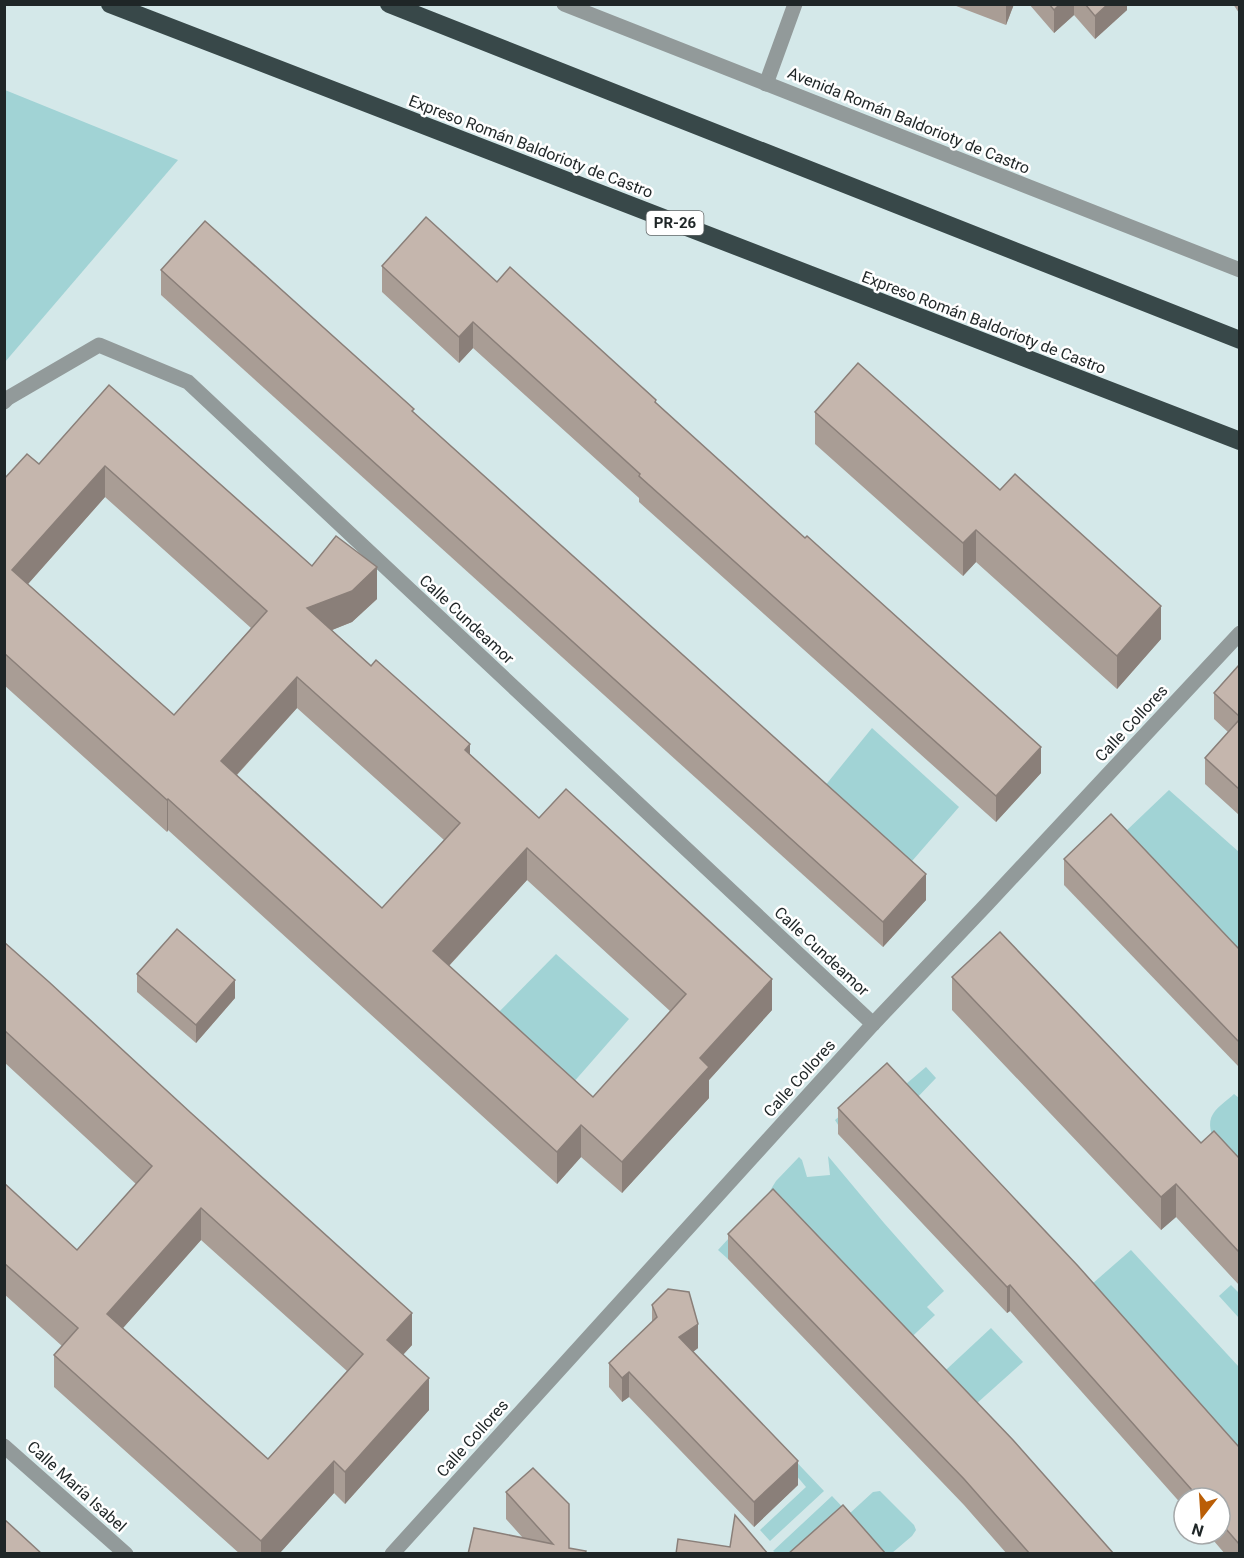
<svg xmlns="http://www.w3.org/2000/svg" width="1244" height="1558" font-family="Roboto,sans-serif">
  <rect width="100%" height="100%" fill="#d4e8e9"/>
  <g fill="#a1d3d5">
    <path d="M 5,90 L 178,160 L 5,362 L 4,361 Z"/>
    <path d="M 872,728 L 959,807 L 906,868 L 820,792 Z"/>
    <path d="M 1169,790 L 1239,852 L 1239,949 L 1144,855 L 1125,832 Z"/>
    <path d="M 556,954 L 629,1019 L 565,1092 L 489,1022 Z"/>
    <path d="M 926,1067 L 936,1078 L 913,1102 L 840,1128 L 835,1120 L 887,1077 L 899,1090 Z"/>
    <path d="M 1234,1094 L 1239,1098 L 1239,1177 C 1229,1163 1201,1132 1213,1114 C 1218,1106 1228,1100 1234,1094 Z"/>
    <path d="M 828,1156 L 884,1223 L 944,1291 L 927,1307 L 935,1315 L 900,1348 L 773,1216 L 728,1259 L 718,1250 L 765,1199 L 776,1181 L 799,1157 L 802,1160 L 807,1177 L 830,1175 Z"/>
    <path d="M 1131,1250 L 1239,1367 L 1239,1466 L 1084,1291 Z"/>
    <path d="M 1231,1285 L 1239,1293 L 1239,1318 L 1219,1296 Z"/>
    <path d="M 991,1328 L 1023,1362 L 976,1404 L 933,1382 Z"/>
    <path d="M 785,1450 L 824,1491 L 770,1541 L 760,1530 L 806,1487 L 779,1455 Z"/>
    <path d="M 880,1491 L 914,1525 L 916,1530 L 912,1536 L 892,1553 L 776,1553 L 773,1551 L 832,1496 L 849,1514 L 873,1492 Z"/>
  </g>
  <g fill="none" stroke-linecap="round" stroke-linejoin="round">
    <path stroke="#929a9a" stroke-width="15" d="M 766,84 L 795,4"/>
    <g stroke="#929a9a" stroke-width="15">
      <path d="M 564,4 L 1240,270"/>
      <path d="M 4,402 L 8,398 L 99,345 L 188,382 L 873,1024"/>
      <path d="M 4,1446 L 126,1554"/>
      <path d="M 392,1554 L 873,1024 L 987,904 L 1240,633"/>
    </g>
    <g stroke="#384849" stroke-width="18">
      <path d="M 110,4 L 1240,441"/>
      <path d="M 389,4 L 1240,340"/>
    </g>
  </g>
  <g fill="#a99d95" fill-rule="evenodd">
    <path d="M 951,4 L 1014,4 L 1006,25 Z"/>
    <path d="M 1029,4 L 1127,4 L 1127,10 L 1095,39 L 1074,15 L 1054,33 Z"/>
    <path d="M 1233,4 L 1239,4 L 1239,13 Z"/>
    <path d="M 382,266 L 497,282 L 656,404 L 1041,773 L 996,822 L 639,502 L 639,498 L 473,348 L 459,363 L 382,292 Z"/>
    <path d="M 161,270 L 414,413 L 926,900 L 883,947 L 161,295 Z"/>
    <path d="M 109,385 L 312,566 L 377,599 L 352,622 L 332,630 L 470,754 L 539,818 L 772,1010 L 709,1080 L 709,1098 L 622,1193 L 581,1157 L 557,1184 L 168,830 L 167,832 L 4,685 L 4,479 L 39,464 ZM 105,497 L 251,628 L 174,715 L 28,584 ZM 297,708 L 444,840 L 382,908 L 237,775 ZM 527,880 L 670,1011 L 593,1097 L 449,966 Z"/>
    <path d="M 815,412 L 1161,639 L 1117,689 L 976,562 L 963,576 L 815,444 Z"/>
    <path d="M 1239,665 L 1239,815 L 1205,784 L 1205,758 L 1228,732 L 1214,719 L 1214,693 Z"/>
    <path d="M 1064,859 L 1239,949 L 1239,1067 L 1064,885 Z"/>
    <path d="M 4,942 L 412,1345 L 403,1355 L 429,1410 L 345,1504 L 334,1493 L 279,1554 L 240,1554 L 54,1387 L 54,1355 L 62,1346 L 4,1294 L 4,1183 L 77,1250 L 136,1184 L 4,1062 ZM 201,1240 L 347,1371 L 268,1459 L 123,1328 Z"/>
    <path d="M 137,974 L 235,998 L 196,1043 L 137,992 Z"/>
    <path d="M 952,977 L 1201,1143 L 1239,1158 L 1239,1285 L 1176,1217 L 1161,1230 L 952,1010 Z"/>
    <path d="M 838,1108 L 1239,1447 L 1239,1554 L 1225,1554 L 1208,1534 L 1220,1534 L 1220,1498 L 1184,1498 L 1184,1507 L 1010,1311 L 1007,1313 L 838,1134 Z"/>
    <path d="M 728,1234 L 1114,1554 L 1007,1554 L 964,1505 L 728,1259 Z"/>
    <path d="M 652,1305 L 698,1348 L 693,1352 L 798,1485 L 754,1527 L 629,1397 L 622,1402 L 609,1387 L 609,1363 L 652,1322 Z"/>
    <path d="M 506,1492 L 569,1548 L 586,1554 L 523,1538 L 506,1519 Z"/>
  </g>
  <g fill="#8a7f79">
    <path d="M 1006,4 L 1014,4 L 1006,25 Z"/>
    <path d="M 1060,4 L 1074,4 L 1074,15 L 1054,33 L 1054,10 Z"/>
    <path d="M 1108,4 L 1127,4 L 1127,10 L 1095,39 L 1095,16 Z"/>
    <path d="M 473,322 L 473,348 L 459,363 L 459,337 Z"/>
    <path d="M 105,466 L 105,497 L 12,602 L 12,570 Z"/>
    <path d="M 976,530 L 976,562 L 963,576 L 963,543 Z"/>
    <path d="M 377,567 L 377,599 L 352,622 L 307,640 L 307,608 Z"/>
    <path d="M 1161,606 L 1161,639 L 1117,689 L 1117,656 Z"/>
    <path d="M 297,677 L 297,708 L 221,792 L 221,761 Z"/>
    <path d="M 470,744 L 470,776 L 465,750 Z"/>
    <path d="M 1041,747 L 1041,773 L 996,822 L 996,796 Z"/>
    <path d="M 168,799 L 168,830 L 167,832 L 167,800 Z"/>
    <path d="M 527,848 L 527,880 L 433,983 L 433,951 Z"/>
    <path d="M 926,874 L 926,900 L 883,947 L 883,922 Z"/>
    <path d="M 772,979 L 772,1010 L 709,1080 L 709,1098 L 622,1193 L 622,1162 L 700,1058 Z"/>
    <path d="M 235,980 L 235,998 L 196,1043 L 196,1025 Z"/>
    <path d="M 581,1125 L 581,1157 L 557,1184 L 557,1152 Z"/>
    <path d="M 1176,1184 L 1176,1217 L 1161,1230 L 1161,1197 Z"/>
    <path d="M 201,1208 L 201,1240 L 107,1346 L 107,1314 Z"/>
    <path d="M 1010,1285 L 1010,1311 L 1007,1313 L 1007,1287 Z"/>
    <path d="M 412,1313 L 412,1345 L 387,1372 L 387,1340 Z"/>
    <path d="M 698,1324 L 698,1348 L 679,1362 L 679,1337 Z"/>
    <path d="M 629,1372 L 629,1397 L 622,1402 L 622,1378 Z"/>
    <path d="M 429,1378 L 429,1410 L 345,1504 L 345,1472 Z"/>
    <path d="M 334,1461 L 334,1493 L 279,1554 L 261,1554 L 261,1541 Z"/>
    <path d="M 798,1461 L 798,1485 L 754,1527 L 754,1502 Z"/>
  </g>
  <g fill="#c5b6ad" stroke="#8a7f79" stroke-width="1.5" fill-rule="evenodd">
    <path d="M 1049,4 L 1060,4 L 1054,10 Z"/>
    <path d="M 1085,4 L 1108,4 L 1095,16 Z"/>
    <path d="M 426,217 L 497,282 L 510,267 L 656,400 L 655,402 L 805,538 L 807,536 L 1041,747 L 996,796 L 639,476 L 640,474 L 473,322 L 459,337 L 382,266 Z"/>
    <path d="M 205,221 L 414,409 L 412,411 L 926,874 L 883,922 L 161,270 Z"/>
    <path d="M 858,363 L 1000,490 L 1015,474 L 1161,606 L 1117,656 L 976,530 L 963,543 L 815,412 Z"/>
    <path d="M 109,385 L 312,566 L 336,536 L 377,567 L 352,591 L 307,608 L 371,666 L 376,660 L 470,744 L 465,750 L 539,818 L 566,789 L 772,979 L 700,1058 L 709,1067 L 622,1162 L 581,1125 L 557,1152 L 168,799 L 167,800 L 4,653 L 4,479 L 27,454 L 39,464 ZM 105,466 L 267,611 L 174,715 L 12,570 ZM 297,677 L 460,823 L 382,908 L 221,761 ZM 527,848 L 686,994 L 593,1097 L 433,951 Z"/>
    <path d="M 1239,665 L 1239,716 L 1214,693 Z"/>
    <path d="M 1239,720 L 1239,789 L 1205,758 Z"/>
    <path d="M 1111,814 L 1239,949 L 1239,1042 L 1064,859 Z"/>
    <path d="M 177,929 L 235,980 L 196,1025 L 137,974 Z"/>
    <path d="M 1000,932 L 1201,1143 L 1214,1131 L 1239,1158 L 1239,1252 L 1176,1184 L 1161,1197 L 952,977 Z"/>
    <path d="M 4,942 L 49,982 L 191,1113 L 412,1313 L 387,1340 L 429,1378 L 345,1472 L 334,1461 L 261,1541 L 54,1355 L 78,1328 L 4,1263 L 4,1183 L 77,1250 L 152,1166 L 4,1030 ZM 201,1208 L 363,1354 L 268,1459 L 107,1314 Z"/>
    <path d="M 887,1063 L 1078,1266 L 1239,1447 L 1239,1544 L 1220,1522 L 1220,1498 L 1199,1498 L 1010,1285 L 1007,1287 L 838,1108 Z"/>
    <path d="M 773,1189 L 1013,1440 L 1114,1554 L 1030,1554 L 964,1479 L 728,1234 Z"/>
    <path d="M 668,1289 L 689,1292 L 698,1324 L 679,1337 L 798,1461 L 754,1502 L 629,1372 L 622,1378 L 609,1363 L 657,1317 L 652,1305 Z"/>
    <path d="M 533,1468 L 569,1504 L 569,1548 L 586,1551 L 585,1554 L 468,1554 L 474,1528 L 553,1544 L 506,1492 Z"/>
    <path d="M 843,1505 L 886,1554 L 788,1554 Z"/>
    <path d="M 735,1515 L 768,1554 L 676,1554 L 678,1539 L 730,1547 Z"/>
    <path d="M 4,1519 L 42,1554 L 4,1554 Z"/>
  </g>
  <g text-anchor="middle" stroke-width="5" stroke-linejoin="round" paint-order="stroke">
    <rect fill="#fff" stroke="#626768" stroke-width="1.5" x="646.5" y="211" width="57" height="24" rx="4.5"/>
    <g font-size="15" font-weight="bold" fill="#1f2627">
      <text x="675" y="228">PR-26</text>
    </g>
    <g font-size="16" fill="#1f2627" stroke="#fff">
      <text transform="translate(909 120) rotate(22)" y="6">Avenida Román Baldorioty de Castro</text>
      <text transform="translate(531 146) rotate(21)" y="6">Expreso Román Baldorioty de Castro</text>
      <text transform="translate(984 322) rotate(21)" y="6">Expreso Román Baldorioty de Castro</text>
      <text transform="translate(467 619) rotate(43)" y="6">Calle Cundeamor</text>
      <text transform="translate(1131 723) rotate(-47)" y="6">Calle Collores</text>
      <text transform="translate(822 951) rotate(43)" y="6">Calle Cundeamor</text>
      <text transform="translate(799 1078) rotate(-48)" y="6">Calle Collores</text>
      <text transform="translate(472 1438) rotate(-48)" y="6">Calle Collores</text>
      <text transform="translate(77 1486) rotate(42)" y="6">Calle María Isabel</text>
    </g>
  </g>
  <rect width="1244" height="1558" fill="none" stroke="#1f2627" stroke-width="12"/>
  <g transform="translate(1202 1516) rotate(197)"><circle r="28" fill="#ffffff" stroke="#a5a8a9" stroke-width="1.5"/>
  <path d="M0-4.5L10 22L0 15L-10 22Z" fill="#ba5e06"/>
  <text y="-9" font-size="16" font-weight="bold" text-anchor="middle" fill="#1f2627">N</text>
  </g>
</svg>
